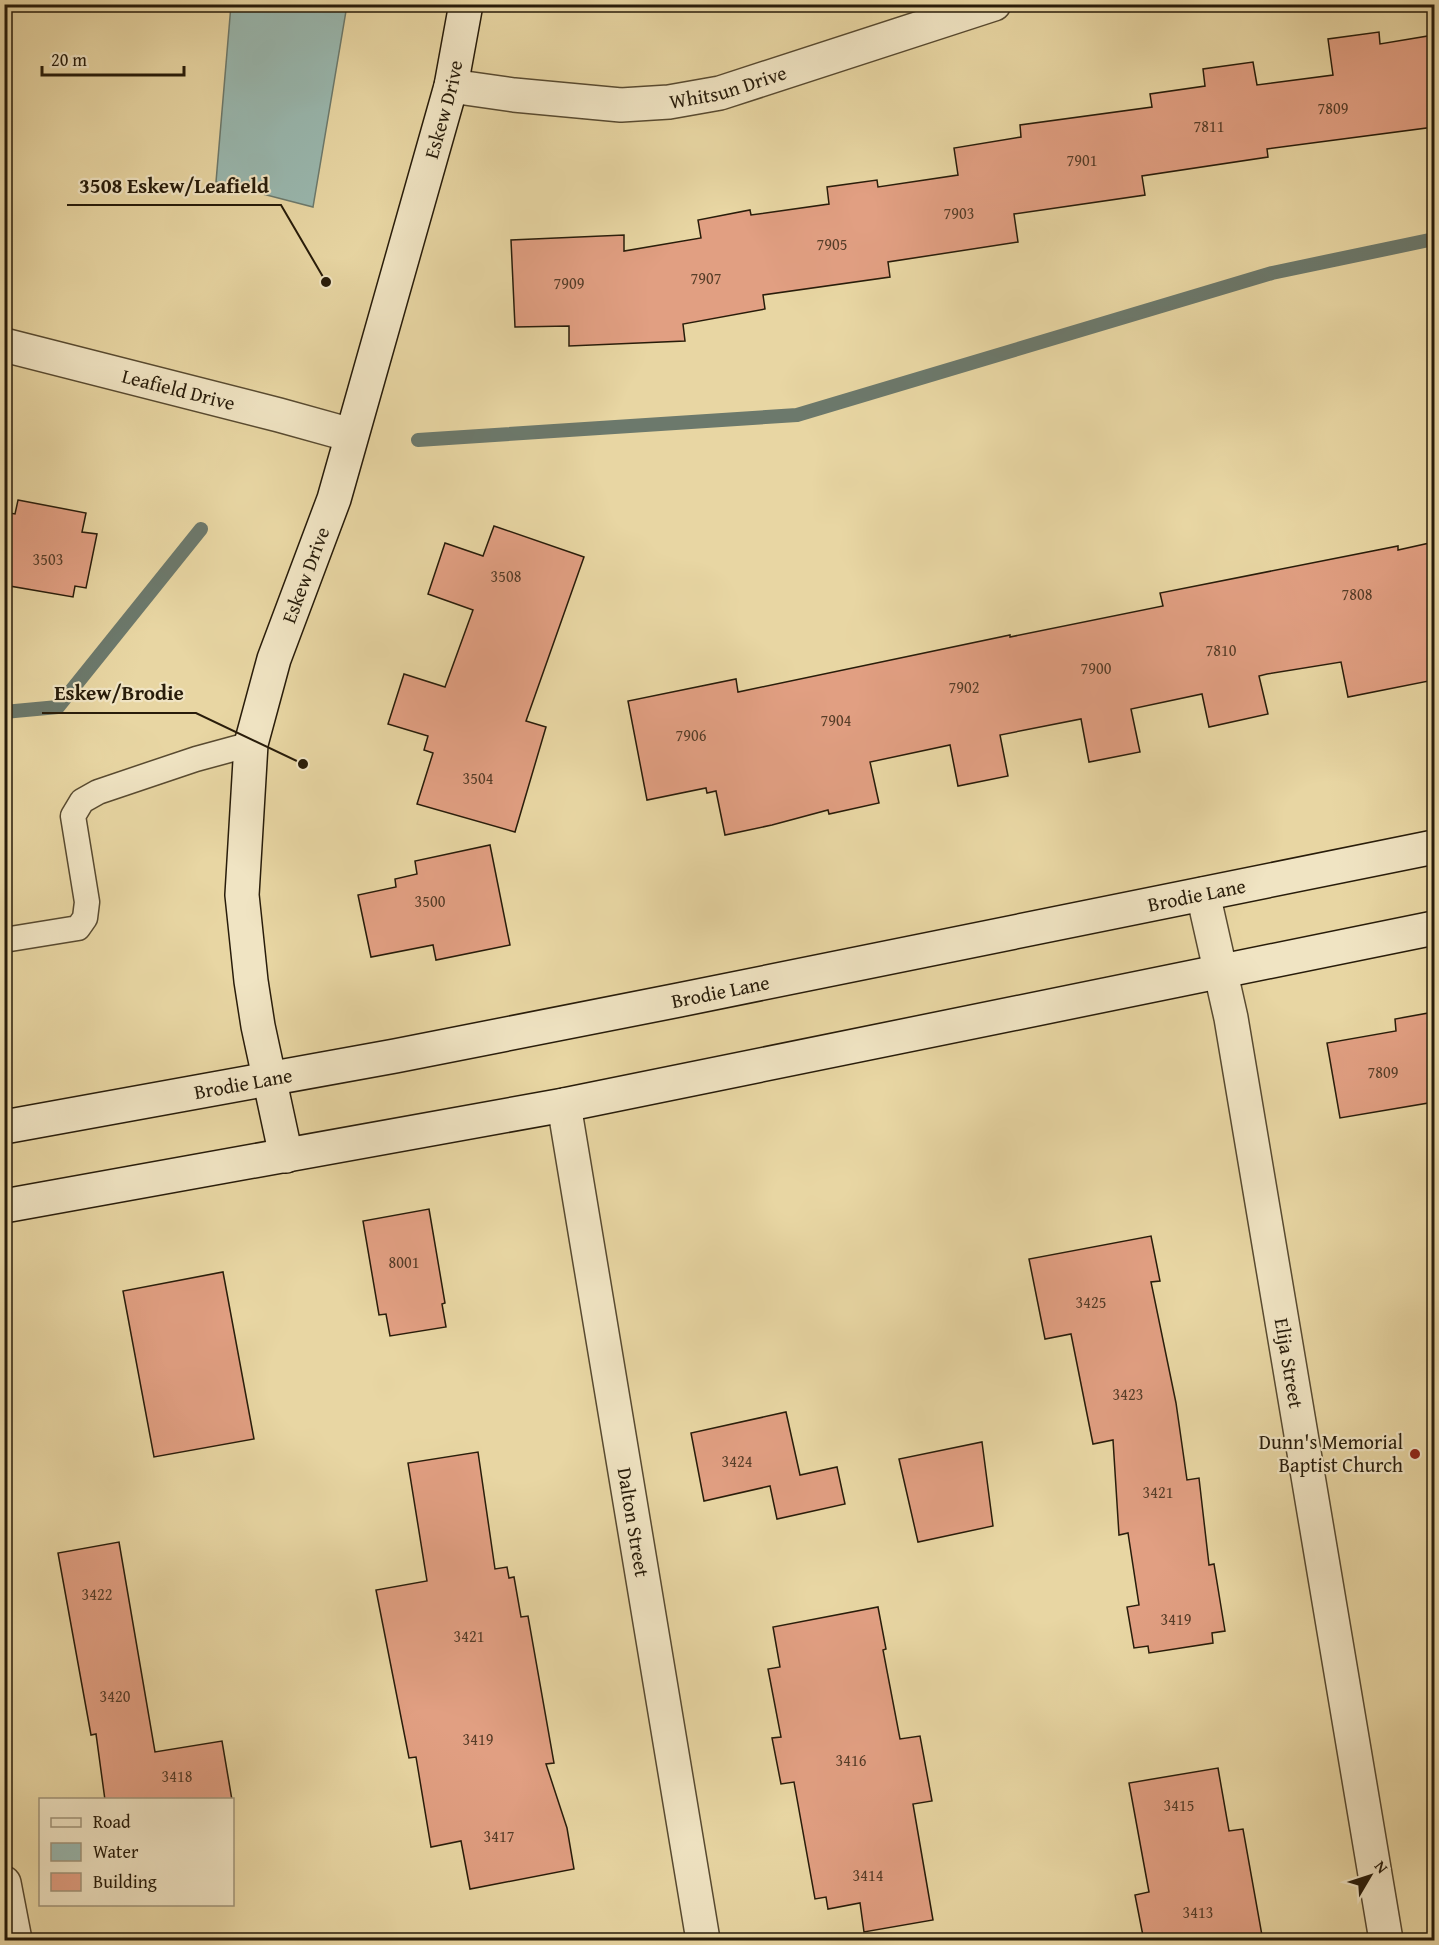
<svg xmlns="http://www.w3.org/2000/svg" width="1439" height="1945" font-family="'Gentium Book Plus',serif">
  <rect width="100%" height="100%" fill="#e8d6a3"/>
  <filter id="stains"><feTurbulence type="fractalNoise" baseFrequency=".00333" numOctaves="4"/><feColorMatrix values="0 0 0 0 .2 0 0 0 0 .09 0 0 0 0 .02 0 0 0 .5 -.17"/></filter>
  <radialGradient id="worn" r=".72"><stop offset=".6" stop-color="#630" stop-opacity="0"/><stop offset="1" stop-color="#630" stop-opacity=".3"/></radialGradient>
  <path fill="#99b7ae" stroke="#6c796c" stroke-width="1.5" d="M 231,5 L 347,5 L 313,207 L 216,182 Z"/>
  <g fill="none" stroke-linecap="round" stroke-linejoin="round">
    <g stroke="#6c796c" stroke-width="14">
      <path d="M 418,440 L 797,415 L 1272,273 L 1434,239"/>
      <path d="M 4,712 L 58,707 L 201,529"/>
    </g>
  </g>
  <g fill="#e19f82" stroke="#281c0a" stroke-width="1.5">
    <path d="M 1379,32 L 1380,44 L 1434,35 L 1434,127 L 1267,149 L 1268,157 L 1142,176 L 1145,195 L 1014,214 L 1018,242 L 888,262 L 890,277 L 763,295 L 765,309 L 683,324 L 685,341 L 569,346 L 569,326 L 515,327 L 511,240 L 624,235 L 624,251 L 701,238 L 698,220 L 750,210 L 751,215 L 829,204 L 827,187 L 877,180 L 878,187 L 958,175 L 954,148 L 1021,137 L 1020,125 L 1152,107 L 1150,94 L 1205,86 L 1203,69 L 1253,62 L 1257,85 L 1333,75 L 1328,39 Z"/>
    <path d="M 18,500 L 86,513 L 82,532 L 97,534 L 86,588 L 75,586 L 73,597 L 4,585 L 4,512 L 15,514 Z"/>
    <path d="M 494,526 L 584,557 L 526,721 L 546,727 L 515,832 L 417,804 L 433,753 L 424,750 L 428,736 L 388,724 L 404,674 L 445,687 L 473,610 L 428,594 L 445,543 L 483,556 Z"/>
    <path d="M 1434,542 L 1434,680 L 1348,697 L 1341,662 L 1267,674 L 1259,676 L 1268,714 L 1209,727 L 1202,694 L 1131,709 L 1140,752 L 1089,762 L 1081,719 L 1000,735 L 1008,776 L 958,786 L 950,745 L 870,762 L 879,803 L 829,814 L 828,810 L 772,825 L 725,835 L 716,791 L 707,793 L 706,788 L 647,800 L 628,701 L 736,679 L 738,692 L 1010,635 L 1010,637 L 1163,606 L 1160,593 L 1398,546 L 1398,550 Z"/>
    <path d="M 490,845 L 510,945 L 436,960 L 433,945 L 371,957 L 358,895 L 396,887 L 395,879 L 417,874 L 415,861 Z"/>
    <path d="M 1434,1012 L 1434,1102 L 1340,1118 L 1327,1043 L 1396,1031 L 1395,1019 Z"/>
    <path d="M 429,1209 L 445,1303 L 442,1304 L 446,1327 L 390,1336 L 386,1314 L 379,1315 L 363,1221 Z"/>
    <path d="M 1151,1236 L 1160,1281 L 1151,1282 L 1176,1403 L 1187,1480 L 1199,1478 L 1209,1565 L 1214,1564 L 1225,1631 L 1212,1633 L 1213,1643 L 1149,1653 L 1148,1646 L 1134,1648 L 1127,1607 L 1139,1605 L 1128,1533 L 1119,1535 L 1113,1440 L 1093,1444 L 1071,1334 L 1045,1339 L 1029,1259 Z"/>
    <path d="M 223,1272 L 254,1439 L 154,1457 L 123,1291 Z"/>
    <path d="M 786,1412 L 800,1475 L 837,1467 L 845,1504 L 777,1519 L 770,1486 L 704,1501 L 691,1433 Z"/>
    <path d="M 982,1442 L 993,1526 L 918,1542 L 899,1459 Z"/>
    <path d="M 478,1452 L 495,1569 L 507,1567 L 509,1578 L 514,1577 L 521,1617 L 528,1616 L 554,1763 L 546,1764 L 567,1828 L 574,1869 L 470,1889 L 461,1841 L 431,1847 L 416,1757 L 409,1758 L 376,1590 L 427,1581 L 408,1463 Z"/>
    <path d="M 119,1542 L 155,1752 L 222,1741 L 232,1800 L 105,1800 L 96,1734 L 91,1735 L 58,1553 Z"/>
    <path d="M 878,1607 L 886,1649 L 883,1650 L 900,1739 L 920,1736 L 932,1801 L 913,1804 L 933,1920 L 864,1932 L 860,1903 L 828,1909 L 826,1897 L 815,1899 L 794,1782 L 781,1784 L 772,1738 L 781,1737 L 768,1669 L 780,1667 L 773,1627 Z"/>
    <path d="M 1218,1768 L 1229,1831 L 1243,1829 L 1263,1941 L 1144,1941 L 1135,1895 L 1149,1892 L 1129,1783 Z"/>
  </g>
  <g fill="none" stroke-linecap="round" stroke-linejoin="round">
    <defs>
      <path id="lane" d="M 4,940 L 78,928 L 85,918 L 87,902 L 73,816 L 82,801 L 98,792 L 196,759 L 251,744"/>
      <g id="street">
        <path id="s1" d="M 451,86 L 514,95 L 621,105 L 669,102 L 720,93 L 994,4"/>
        <path id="s2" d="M 4,345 L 279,415 L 351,435"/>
        <path id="s3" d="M 1203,894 L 1231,1018 L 1386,1940"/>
        <path id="s4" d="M 564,1105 L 703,1940"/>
        <path d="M 4,1883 L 15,1940"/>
      </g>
      <g id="secondary">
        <path id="s5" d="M 4,1127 L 395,1056 L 679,1000 L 1434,847"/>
        <path id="s6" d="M 286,1156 L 258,1026 L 251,981 L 242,895 L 251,744 L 274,659 L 334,499 L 451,86 L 466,4"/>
        <path d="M 4,1206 L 564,1105 L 1434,928"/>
      </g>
    </defs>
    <use href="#lane" stroke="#584a30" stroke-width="27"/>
    <use href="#street" stroke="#584a30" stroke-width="36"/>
    <use href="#secondary" stroke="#281c0a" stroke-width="36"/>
    <use href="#lane" stroke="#f0e4c3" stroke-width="24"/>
    <use href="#street" stroke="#f0e4c3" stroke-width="33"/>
    <use href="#secondary" stroke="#f0e4c3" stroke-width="33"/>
  </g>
  <circle fill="#8f2418" stroke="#f0e4c3" stroke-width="2" cx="1415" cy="1454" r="6"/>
  <g text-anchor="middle" stroke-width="4.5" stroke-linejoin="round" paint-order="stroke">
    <g font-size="16" fill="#563d28">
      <text x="1333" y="114">7809</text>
      <text x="1209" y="132">7811</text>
      <text x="1082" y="166">7901</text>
      <text x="959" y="219">7903</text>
      <text x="832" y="250">7905</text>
      <text x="706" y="284">7907</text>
      <text x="569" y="289">7909</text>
      <text x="48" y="565">3503</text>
      <text x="506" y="582">3508</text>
      <text x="1357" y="600">7808</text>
      <text x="1221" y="656">7810</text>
      <text x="1096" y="674">7900</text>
      <text x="964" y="693">7902</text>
      <text x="836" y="726">7904</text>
      <text x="691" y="741">7906</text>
      <text x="478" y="784">3504</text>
      <text x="430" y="907">3500</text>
      <text x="1383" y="1078">7809</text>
      <text x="404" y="1268">8001</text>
      <text x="1091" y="1308">3425</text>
      <text x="1128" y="1400">3423</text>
      <text x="737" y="1467">3424</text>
      <text x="1158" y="1498">3421</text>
      <text x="97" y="1600">3422</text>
      <text x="1176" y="1625">3419</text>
      <text x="469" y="1642">3421</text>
      <text x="115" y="1702">3420</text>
      <text x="478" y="1745">3419</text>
      <text x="851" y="1766">3416</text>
      <text x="177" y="1782">3418</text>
      <text x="1179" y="1811">3415</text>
      <text x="499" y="1842">3417</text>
      <text x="868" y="1881">3414</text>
      <text x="1198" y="1918">3413</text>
    </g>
    <g font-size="20" fill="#281c0a" stroke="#f0e4c3">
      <text dy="7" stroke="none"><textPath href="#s1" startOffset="280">Whitsun Drive</textPath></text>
      <text dy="7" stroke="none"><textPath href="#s6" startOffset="1080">Eskew Drive</textPath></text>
      <text dy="7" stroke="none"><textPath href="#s2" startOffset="180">Leafield Drive</textPath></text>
      <text dy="7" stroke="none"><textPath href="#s6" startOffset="594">Eskew Drive</textPath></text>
      <text dy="7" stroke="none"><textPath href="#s5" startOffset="1215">Brodie Lane</textPath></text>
      <text dy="7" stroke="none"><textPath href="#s5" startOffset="729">Brodie Lane</textPath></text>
      <text dy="7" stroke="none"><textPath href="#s5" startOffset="243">Brodie Lane</textPath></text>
      <text dy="7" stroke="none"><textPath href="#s3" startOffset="477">Elija Street</textPath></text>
      <text dy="7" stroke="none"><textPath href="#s4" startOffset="423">Dalton Street</textPath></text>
    </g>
    <g font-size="20" fill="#281c0a" stroke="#f0e4c3" text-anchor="end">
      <text x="1403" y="1449">Dunn's Memorial<tspan x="1403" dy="23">Baptist Church</tspan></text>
    </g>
  </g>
  <path fill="none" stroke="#281c0a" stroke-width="2" d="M326 282L281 205H67M303 764L196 713H42"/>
  <g fill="#281c0a" stroke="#f0e4c3" stroke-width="2">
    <circle cx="326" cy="282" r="6"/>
    <circle cx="303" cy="764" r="6"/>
  </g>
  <g font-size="21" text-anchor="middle" font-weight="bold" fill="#281c0a" stroke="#f0e4c3" stroke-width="4.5" stroke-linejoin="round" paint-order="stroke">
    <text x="174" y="193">3508 Eskew/Leafield</text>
    <text x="119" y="700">Eskew/Brodie</text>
  </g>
  <rect width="1439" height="1945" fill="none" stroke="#e8d6a3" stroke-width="24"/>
  <rect x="6" y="6" width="1427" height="1933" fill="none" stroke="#281c0a" stroke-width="3"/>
  <rect x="12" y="12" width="1415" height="1921" fill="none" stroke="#281c0a" stroke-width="1.5"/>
  <rect x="39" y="1798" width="195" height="108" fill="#f0e4c3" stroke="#a09479" stroke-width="1.5"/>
  <rect x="51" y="1818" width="30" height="9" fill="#f0e4c3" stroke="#a09479" stroke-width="1.5"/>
  <text x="93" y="1828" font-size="18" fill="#281c0a">Road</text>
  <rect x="51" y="1843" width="30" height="18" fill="#99b7ae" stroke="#a09479" stroke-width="1.5"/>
  <text x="93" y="1858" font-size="18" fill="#281c0a">Water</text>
  <rect x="51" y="1873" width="30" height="18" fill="#e19f82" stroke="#a09479" stroke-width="1.5"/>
  <text x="93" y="1888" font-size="18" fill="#281c0a">Building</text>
  <g transform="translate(1370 1876) rotate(51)" stroke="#f0e4c3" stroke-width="4.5" paint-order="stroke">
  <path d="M0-4.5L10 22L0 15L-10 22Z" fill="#281c0a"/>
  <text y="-9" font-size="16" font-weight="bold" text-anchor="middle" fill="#281c0a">N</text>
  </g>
  <path d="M42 66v9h142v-9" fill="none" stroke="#281c0a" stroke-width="3"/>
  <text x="51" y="66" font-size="18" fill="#281c0a" stroke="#f0e4c3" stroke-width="4.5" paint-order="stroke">20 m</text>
  <rect width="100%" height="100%" filter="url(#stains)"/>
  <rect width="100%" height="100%" fill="url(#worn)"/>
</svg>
